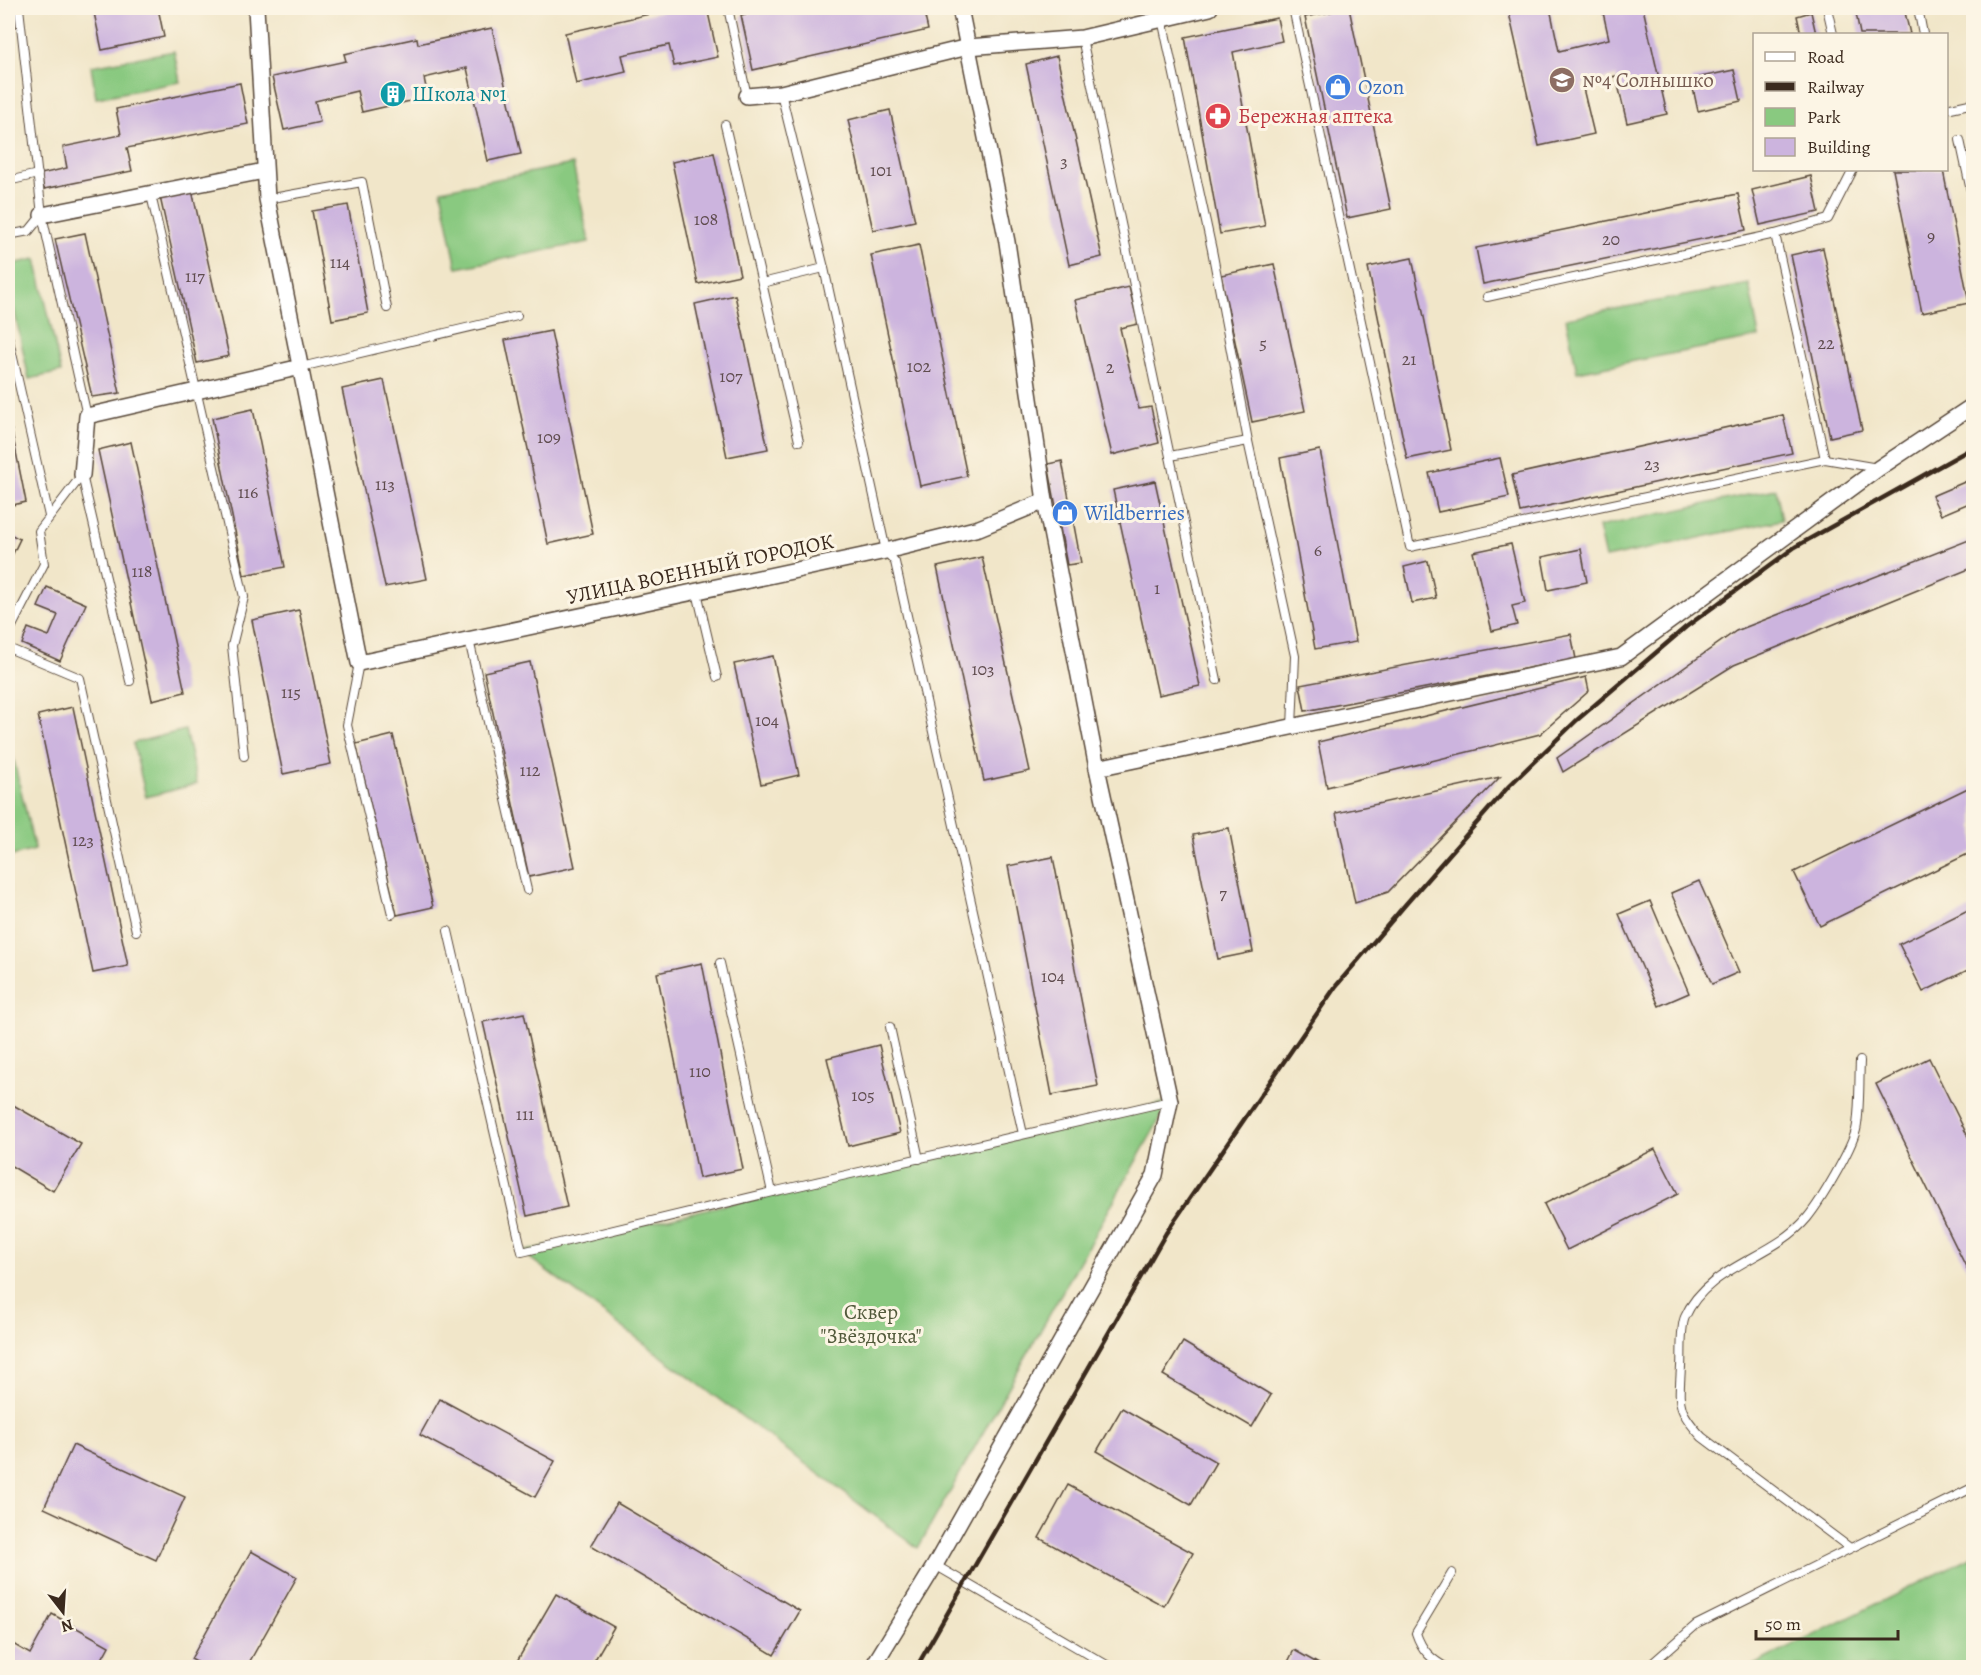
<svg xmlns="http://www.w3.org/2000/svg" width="1981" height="1675" font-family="Alegreya,serif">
  <rect width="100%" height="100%" fill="#fcf5e5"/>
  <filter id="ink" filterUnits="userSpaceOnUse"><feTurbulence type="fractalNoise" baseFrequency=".0167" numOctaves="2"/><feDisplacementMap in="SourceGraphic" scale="12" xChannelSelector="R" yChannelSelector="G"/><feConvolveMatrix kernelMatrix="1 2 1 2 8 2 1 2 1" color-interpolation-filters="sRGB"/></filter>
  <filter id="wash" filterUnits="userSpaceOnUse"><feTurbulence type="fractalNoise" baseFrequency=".008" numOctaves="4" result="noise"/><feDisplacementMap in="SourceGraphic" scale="24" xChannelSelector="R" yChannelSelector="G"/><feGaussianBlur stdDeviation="1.35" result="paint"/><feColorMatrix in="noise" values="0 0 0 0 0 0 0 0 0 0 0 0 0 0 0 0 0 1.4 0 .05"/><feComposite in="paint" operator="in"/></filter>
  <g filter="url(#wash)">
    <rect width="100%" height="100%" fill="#f1e6c9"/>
    <g fill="#89c980" stroke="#627a4f" stroke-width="1.5">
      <path d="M 174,51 L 180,82 L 96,98 L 91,66 Z"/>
      <path d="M 573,164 L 589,242 L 457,268 L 441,190 Z"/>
      <path d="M 36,259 L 61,372 L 29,379 L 8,281 L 8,265 Z"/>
      <path d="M 1749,284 L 1759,337 L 1577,372 L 1566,318 Z"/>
      <path d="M 1776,489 L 1782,520 L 1605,558 L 1598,527 Z"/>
      <path d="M 185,730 L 197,784 L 146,797 L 133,743 Z"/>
      <path d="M 12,753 L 35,850 L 8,857 L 8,754 Z"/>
      <path d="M 1170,1101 L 918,1548 L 522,1252 Z"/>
      <path d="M 1973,1556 L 1973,1667 L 1750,1667 Z"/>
    </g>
    <g id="blocks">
      <g fill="#ccb4de">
        <path d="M 93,8 L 158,8 L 164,37 L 102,50 Z"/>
        <path d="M 676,8 L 707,8 L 718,57 L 674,66 L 669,45 L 622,55 L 626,72 L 576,84 L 565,33 Z"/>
        <path d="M 775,8 L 923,8 L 928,30 L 753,70 L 741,15 Z"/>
        <path d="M 1349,8 L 1391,209 L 1347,218 L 1305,17 Z"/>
        <path d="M 1532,8 L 1550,8 L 1559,51 L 1609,39 L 1602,8 L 1643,8 L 1667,114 L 1627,123 L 1616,76 L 1582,84 L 1594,134 L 1539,146 L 1509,13 Z"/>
        <path d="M 1855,8 L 1904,8 L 1910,34 L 1860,34 Z"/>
        <path d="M 1811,12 L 1816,34 L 1801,34 L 1797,16 Z"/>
        <path d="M 1277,18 L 1282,41 L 1233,52 L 1265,226 L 1220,234 L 1185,37 Z"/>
        <path d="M 492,28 L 521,154 L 488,161 L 467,68 L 424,78 L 428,97 L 362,112 L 357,91 L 315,101 L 320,122 L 284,130 L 272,77 L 346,61 L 344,54 L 417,38 L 418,44 Z"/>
        <path d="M 1057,56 L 1102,257 L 1069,265 L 1026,64 Z"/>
        <path d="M 1734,70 L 1741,101 L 1698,111 L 1691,79 Z"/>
        <path d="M 240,83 L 248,124 L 127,148 L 132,171 L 44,189 L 41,174 L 67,168 L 63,147 L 121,135 L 116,109 Z"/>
        <path d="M 890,110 L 915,221 L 873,230 L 848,120 Z"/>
        <path d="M 714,153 L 740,275 L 698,284 L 672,162 Z"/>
        <path d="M 1893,170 L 1943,170 L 1969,303 L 1922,313 Z"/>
        <path d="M 1811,176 L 1819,212 L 1760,225 L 1752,190 Z"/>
        <path d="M 192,190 L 229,356 L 197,363 L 160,197 Z"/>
        <path d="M 1738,194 L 1746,230 L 1483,284 L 1476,248 Z"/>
        <path d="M 348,205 L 368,313 L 332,320 L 312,211 Z"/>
        <path d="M 85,233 L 120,393 L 92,397 L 55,239 Z"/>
        <path d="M 919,245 L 967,476 L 920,486 L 871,255 Z"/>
        <path d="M 1823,248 L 1862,430 L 1830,437 L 1791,255 Z"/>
        <path d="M 1412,258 L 1451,450 L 1407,459 L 1368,267 Z"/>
        <path d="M 1274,264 L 1305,411 L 1252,422 L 1221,275 Z"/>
        <path d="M 1129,287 L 1138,324 L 1120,328 L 1139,409 L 1151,407 L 1159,443 L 1112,455 L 1075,300 Z"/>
        <path d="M 735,295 L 768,449 L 727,457 L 695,304 Z"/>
        <path d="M 551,331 L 593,534 L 548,544 L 505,340 Z"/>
        <path d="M 384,380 L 427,579 L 385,587 L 342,389 Z"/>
        <path d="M 253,409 L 285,567 L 244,575 L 212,418 Z"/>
        <path d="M 1783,415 L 1792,453 L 1520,512 L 1512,475 Z"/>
        <path d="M 9,417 L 26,502 L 8,506 L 8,417 Z"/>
        <path d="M 131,442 L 185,692 L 152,700 L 98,450 Z"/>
        <path d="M 1320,450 L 1356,642 L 1315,649 L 1280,458 Z"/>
        <path d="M 1500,458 L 1509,497 L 1438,512 L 1429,473 Z"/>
        <path d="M 1062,461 L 1081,563 L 1067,565 L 1048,464 Z"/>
        <path d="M 1974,478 L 1974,501 L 1941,515 L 1932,496 Z"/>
        <path d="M 1155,481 L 1200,686 L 1158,695 L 1113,490 Z"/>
        <path d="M 8,533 L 20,539 L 8,564 Z"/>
        <path d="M 1974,538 L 1974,567 L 1734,665 L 1563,772 L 1557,758 L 1736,631 Z"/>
        <path d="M 1511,544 L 1525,603 L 1512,606 L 1517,625 L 1492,631 L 1473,552 Z"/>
        <path d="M 1581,549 L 1587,582 L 1548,590 L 1542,557 Z"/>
        <path d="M 982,557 L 1030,771 L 984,781 L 937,567 Z"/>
        <path d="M 1428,561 L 1436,598 L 1412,603 L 1404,567 Z"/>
        <path d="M 47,587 L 86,604 L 60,661 L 22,644 L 28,628 L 49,636 L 58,615 L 38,607 Z"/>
        <path d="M 299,610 L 331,764 L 283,774 L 252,620 Z"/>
        <path d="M 1571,634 L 1576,659 L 1305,711 L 1300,685 Z"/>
        <path d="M 773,656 L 799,775 L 761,784 L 734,664 Z"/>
        <path d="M 530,662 L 575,867 L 529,877 L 484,672 Z"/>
        <path d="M 1586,677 L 1589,691 L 1540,734 L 1327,787 L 1318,742 Z"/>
        <path d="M 73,707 L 128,966 L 93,973 L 38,715 Z"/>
        <path d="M 393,735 L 433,907 L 397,915 L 356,744 Z"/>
        <path d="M 1500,777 L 1388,892 L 1355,903 L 1336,813 Z"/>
        <path d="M 1974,785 L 1974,851 L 1820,926 L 1794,872 Z"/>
        <path d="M 1229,828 L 1253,952 L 1218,959 L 1193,835 Z"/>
        <path d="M 1053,857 L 1098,1086 L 1052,1095 L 1008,866 Z"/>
        <path d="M 1699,881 L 1739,972 L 1712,984 L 1671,893 Z"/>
        <path d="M 1650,901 L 1689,993 L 1659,1006 L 1619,914 Z"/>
        <path d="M 1974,907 L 1974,967 L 1923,992 L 1899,944 Z"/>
        <path d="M 702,963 L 743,1169 L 699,1178 L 657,973 Z"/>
        <path d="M 524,1013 L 567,1207 L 527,1216 L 483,1022 Z"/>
        <path d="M 879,1045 L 900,1133 L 848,1146 L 827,1058 Z"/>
        <path d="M 1929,1058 L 1974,1149 L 1974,1283 L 1876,1084 Z"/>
        <path d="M 8,1102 L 81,1144 L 53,1191 L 8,1164 Z"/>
        <path d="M 1655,1149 L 1678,1194 L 1567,1250 L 1544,1204 Z"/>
        <path d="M 1183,1342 L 1271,1395 L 1252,1427 L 1163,1375 Z"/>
        <path d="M 440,1399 L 555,1461 L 535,1497 L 420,1435 Z"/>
        <path d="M 1122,1408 L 1216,1462 L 1191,1505 L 1097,1451 Z"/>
        <path d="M 73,1445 L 185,1497 L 156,1560 L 44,1508 Z"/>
        <path d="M 1068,1485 L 1193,1553 L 1164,1606 L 1039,1538 Z"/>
        <path d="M 617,1503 L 800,1611 L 774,1655 L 591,1546 Z"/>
        <path d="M 251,1551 L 297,1577 L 246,1668 L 207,1668 L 191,1659 Z"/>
        <path d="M 556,1594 L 614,1627 L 590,1668 L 513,1668 Z"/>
        <path d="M 52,1614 L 109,1646 L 97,1668 L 8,1668 L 8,1641 L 30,1654 Z"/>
        <path d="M 1294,1650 L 1326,1668 L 1285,1668 Z"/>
      </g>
    </g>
  </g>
  <g filter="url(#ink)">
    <use href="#blocks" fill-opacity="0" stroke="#564638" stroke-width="1.5"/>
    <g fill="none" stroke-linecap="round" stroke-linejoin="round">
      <defs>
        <g id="lane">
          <path d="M 19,8 L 42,215 L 87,416"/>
          <path d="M 728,8 L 747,96"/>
          <path d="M 1293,8 L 1410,547 L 1825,459 L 1878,468"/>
          <path d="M 1827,8 L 1833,34"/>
          <path d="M 1918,8 L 1923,34"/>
          <path d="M 1162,19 L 1212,250 L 1248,441 L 1295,656 L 1292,727"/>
          <path d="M 1082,38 L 1217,680"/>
          <path d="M 781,93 L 824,268 L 886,551 L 895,562 L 1023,1134"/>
          <path d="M 1946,109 L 1974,103"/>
          <path d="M 725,125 L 762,283"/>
          <path d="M 1960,140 L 1974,205"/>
          <path d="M 8,181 L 38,174"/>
          <path d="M 151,195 L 244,597 L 232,646 L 244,756"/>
          <path d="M 267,199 L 362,182 L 387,308"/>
          <path d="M 8,235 L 29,231 L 42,215"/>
          <path d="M 1487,297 L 1775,234"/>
          <path d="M 8,336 L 49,516"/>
          <path d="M 301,367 L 517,316"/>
          <path d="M 799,441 L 762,283 L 824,268"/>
          <path d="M 1170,456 L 1248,441"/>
          <path d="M 1825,459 L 1775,234 L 1828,219 L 1853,170"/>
          <path d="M 82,475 L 130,681"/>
          <path d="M 697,592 L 717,677"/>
          <path d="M 8,634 L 44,564 L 39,531 L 82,475"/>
          <path d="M 469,640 L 527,890"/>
          <path d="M 8,648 L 80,678 L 136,931"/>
          <path d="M 359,663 L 347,725 L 392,914"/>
          <path d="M 448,931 L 522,1252 L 772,1192 L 1170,1101"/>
          <path d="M 720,963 L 772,1192"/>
          <path d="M 890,1027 L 919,1159"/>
          <path d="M 1850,1548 L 1702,1437 C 1676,1409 1679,1404 1681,1367 C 1682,1354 1680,1328 1685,1317 C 1707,1266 1774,1258 1807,1218 C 1821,1201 1851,1150 1856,1130 C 1860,1114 1859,1079 1860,1061"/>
          <path d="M 935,1565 L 1112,1668"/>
          <path d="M 1447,1668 C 1431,1659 1422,1651 1416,1633 L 1452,1573"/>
          <path d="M 1647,1668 L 1696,1625 L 1974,1487"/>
        </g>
        <g id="street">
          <path d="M 256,8 L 267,199 L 359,663 L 886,551 L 979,528 L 1045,501"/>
          <path d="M 747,96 L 781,93 L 968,47 L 1082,38 L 1210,8"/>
          <path d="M 42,215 L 264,171"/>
          <path d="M 82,475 L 87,416 L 301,367"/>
          <path d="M 1097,768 L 1621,657 L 1879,468 L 1974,405"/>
          <path d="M 872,1668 L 935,1565 L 1155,1175 L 1170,1101 L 1097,768 L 1045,501 L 1007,242 L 960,8"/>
        </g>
      </defs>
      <use href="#lane" stroke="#564638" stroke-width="10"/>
      <use href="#street" stroke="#564638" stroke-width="18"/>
      <use href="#lane" stroke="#fff" stroke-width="8"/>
      <use href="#street" stroke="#fff" stroke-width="15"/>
      <path stroke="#3b2a1e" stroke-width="4.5" d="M 916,1668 L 1166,1233 L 1336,986 L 1405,905 L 1509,786 L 1577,720 L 1686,627 L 1795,547 L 1974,447"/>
    </g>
  </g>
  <defs>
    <symbol id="school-disc" viewBox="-11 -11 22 22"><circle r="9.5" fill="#8d6e63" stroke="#fcf5e5"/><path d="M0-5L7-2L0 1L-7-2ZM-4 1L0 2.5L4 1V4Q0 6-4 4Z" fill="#fff"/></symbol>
    <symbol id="shop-disc" viewBox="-11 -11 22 22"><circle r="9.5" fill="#3f7fe0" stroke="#fcf5e5"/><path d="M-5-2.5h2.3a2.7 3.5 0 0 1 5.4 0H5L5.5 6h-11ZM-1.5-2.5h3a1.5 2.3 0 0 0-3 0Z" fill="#fff"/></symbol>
    <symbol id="building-disc" viewBox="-11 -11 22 22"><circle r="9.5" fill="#0f9aa8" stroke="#fcf5e5"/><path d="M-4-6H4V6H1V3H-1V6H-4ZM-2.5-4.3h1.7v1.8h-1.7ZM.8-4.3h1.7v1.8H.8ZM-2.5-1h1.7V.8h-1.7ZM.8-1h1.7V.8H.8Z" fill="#fff"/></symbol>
    <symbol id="pharmacy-disc" viewBox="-11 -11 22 22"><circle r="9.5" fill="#e0444e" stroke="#fcf5e5"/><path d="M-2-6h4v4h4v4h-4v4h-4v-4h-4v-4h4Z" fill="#fff"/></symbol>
  </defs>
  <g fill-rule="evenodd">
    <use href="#school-disc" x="1547" y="65" width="30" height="30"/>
    <use href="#shop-disc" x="1323" y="72" width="30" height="30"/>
    <use href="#building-disc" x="378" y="79" width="30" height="30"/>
    <use href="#pharmacy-disc" x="1203" y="101" width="30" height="30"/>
    <use href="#shop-disc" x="1050" y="498" width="30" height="30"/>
  </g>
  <g text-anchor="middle" stroke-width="6" stroke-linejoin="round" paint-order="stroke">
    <g font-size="18" fill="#5f4c4e">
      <text x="1064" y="167">3</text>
      <text x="881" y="176">101</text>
      <text x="706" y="225">108</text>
      <text x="1931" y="242">9</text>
      <text x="1611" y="245">20</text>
      <text x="340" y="268">114</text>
      <text x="195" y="282">117</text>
      <text x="1263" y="349">5</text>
      <text x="1826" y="349">22</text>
      <text x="1409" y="365">21</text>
      <text x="919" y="372">102</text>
      <text x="1110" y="373">2</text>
      <text x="731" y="382">107</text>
      <text x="549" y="443">109</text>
      <text x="1652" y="470">23</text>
      <text x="385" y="490">113</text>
      <text x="248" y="498">116</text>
      <text x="1318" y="556">6</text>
      <text x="142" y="577">118</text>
      <text x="1157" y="594">1</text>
      <text x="983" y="675">103</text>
      <text x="291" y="698">115</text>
      <text x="767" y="726">104</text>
      <text x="530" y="776">112</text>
      <text x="83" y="846">123</text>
      <text x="1223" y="899">7</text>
      <text x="1053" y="982">104</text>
      <text x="700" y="1077">110</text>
      <text x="863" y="1101">105</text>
      <text x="525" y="1120">111</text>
    </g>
    <g font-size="21" fill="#785e54" stroke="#fcf5e5" text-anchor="start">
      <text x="1582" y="87">№4 Солнышко</text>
    </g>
    <g font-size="21" fill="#366cbe" stroke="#fcf5e5" text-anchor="start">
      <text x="1358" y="94">Ozon</text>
      <text x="1084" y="520">Wildberries</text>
    </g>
    <g font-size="21" fill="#0d838f" stroke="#fcf5e5" text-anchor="start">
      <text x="412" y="101">Школа №1</text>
    </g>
    <g font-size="21" fill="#be3a42" stroke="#fcf5e5" text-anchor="start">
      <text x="1238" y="123">Бережная аптека</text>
    </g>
    <g font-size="21" fill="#3b2a1e" stroke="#fcf5e5">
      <text transform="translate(700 569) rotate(-12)" y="7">УЛИЦА ВОЕННЫЙ ГОРОДОК</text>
    </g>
    <g font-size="21" fill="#525a3b" stroke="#fcf5e5">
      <text x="871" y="1319">Сквер<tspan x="871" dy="24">"Звёздочка"</tspan></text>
    </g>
  </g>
  <rect width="1981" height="1675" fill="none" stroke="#fcf5e5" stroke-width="30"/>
  <rect x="1753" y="33" width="195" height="138" fill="#fcf5e5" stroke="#afa495" stroke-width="1.5"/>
  <rect x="1765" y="52" width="30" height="9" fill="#ffffff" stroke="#afa495" stroke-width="1.5"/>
  <text x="1807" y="63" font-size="18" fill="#3b2a1e">Road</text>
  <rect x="1765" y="82" width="30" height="9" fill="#3b2a1e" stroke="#afa495" stroke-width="1.5"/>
  <text x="1807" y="93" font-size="18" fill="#3b2a1e">Railway</text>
  <rect x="1765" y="108" width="30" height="18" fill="#89c980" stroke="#afa495" stroke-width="1.5"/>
  <text x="1807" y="123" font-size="18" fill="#3b2a1e">Park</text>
  <rect x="1765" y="138" width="30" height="18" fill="#ccb4de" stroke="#afa495" stroke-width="1.5"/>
  <text x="1807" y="153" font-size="18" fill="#3b2a1e">Building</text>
  <g transform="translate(63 1612) rotate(163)" stroke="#fcf5e5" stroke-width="4.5" paint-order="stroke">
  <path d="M0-4.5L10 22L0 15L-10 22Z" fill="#3b2a1e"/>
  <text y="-9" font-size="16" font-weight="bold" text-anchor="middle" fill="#3b2a1e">N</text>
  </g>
  <path d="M1756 1630v9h142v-9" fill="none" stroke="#3b2a1e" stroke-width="3"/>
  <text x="1765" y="1630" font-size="18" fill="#3b2a1e" stroke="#fcf5e5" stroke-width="4.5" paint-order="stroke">50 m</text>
</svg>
